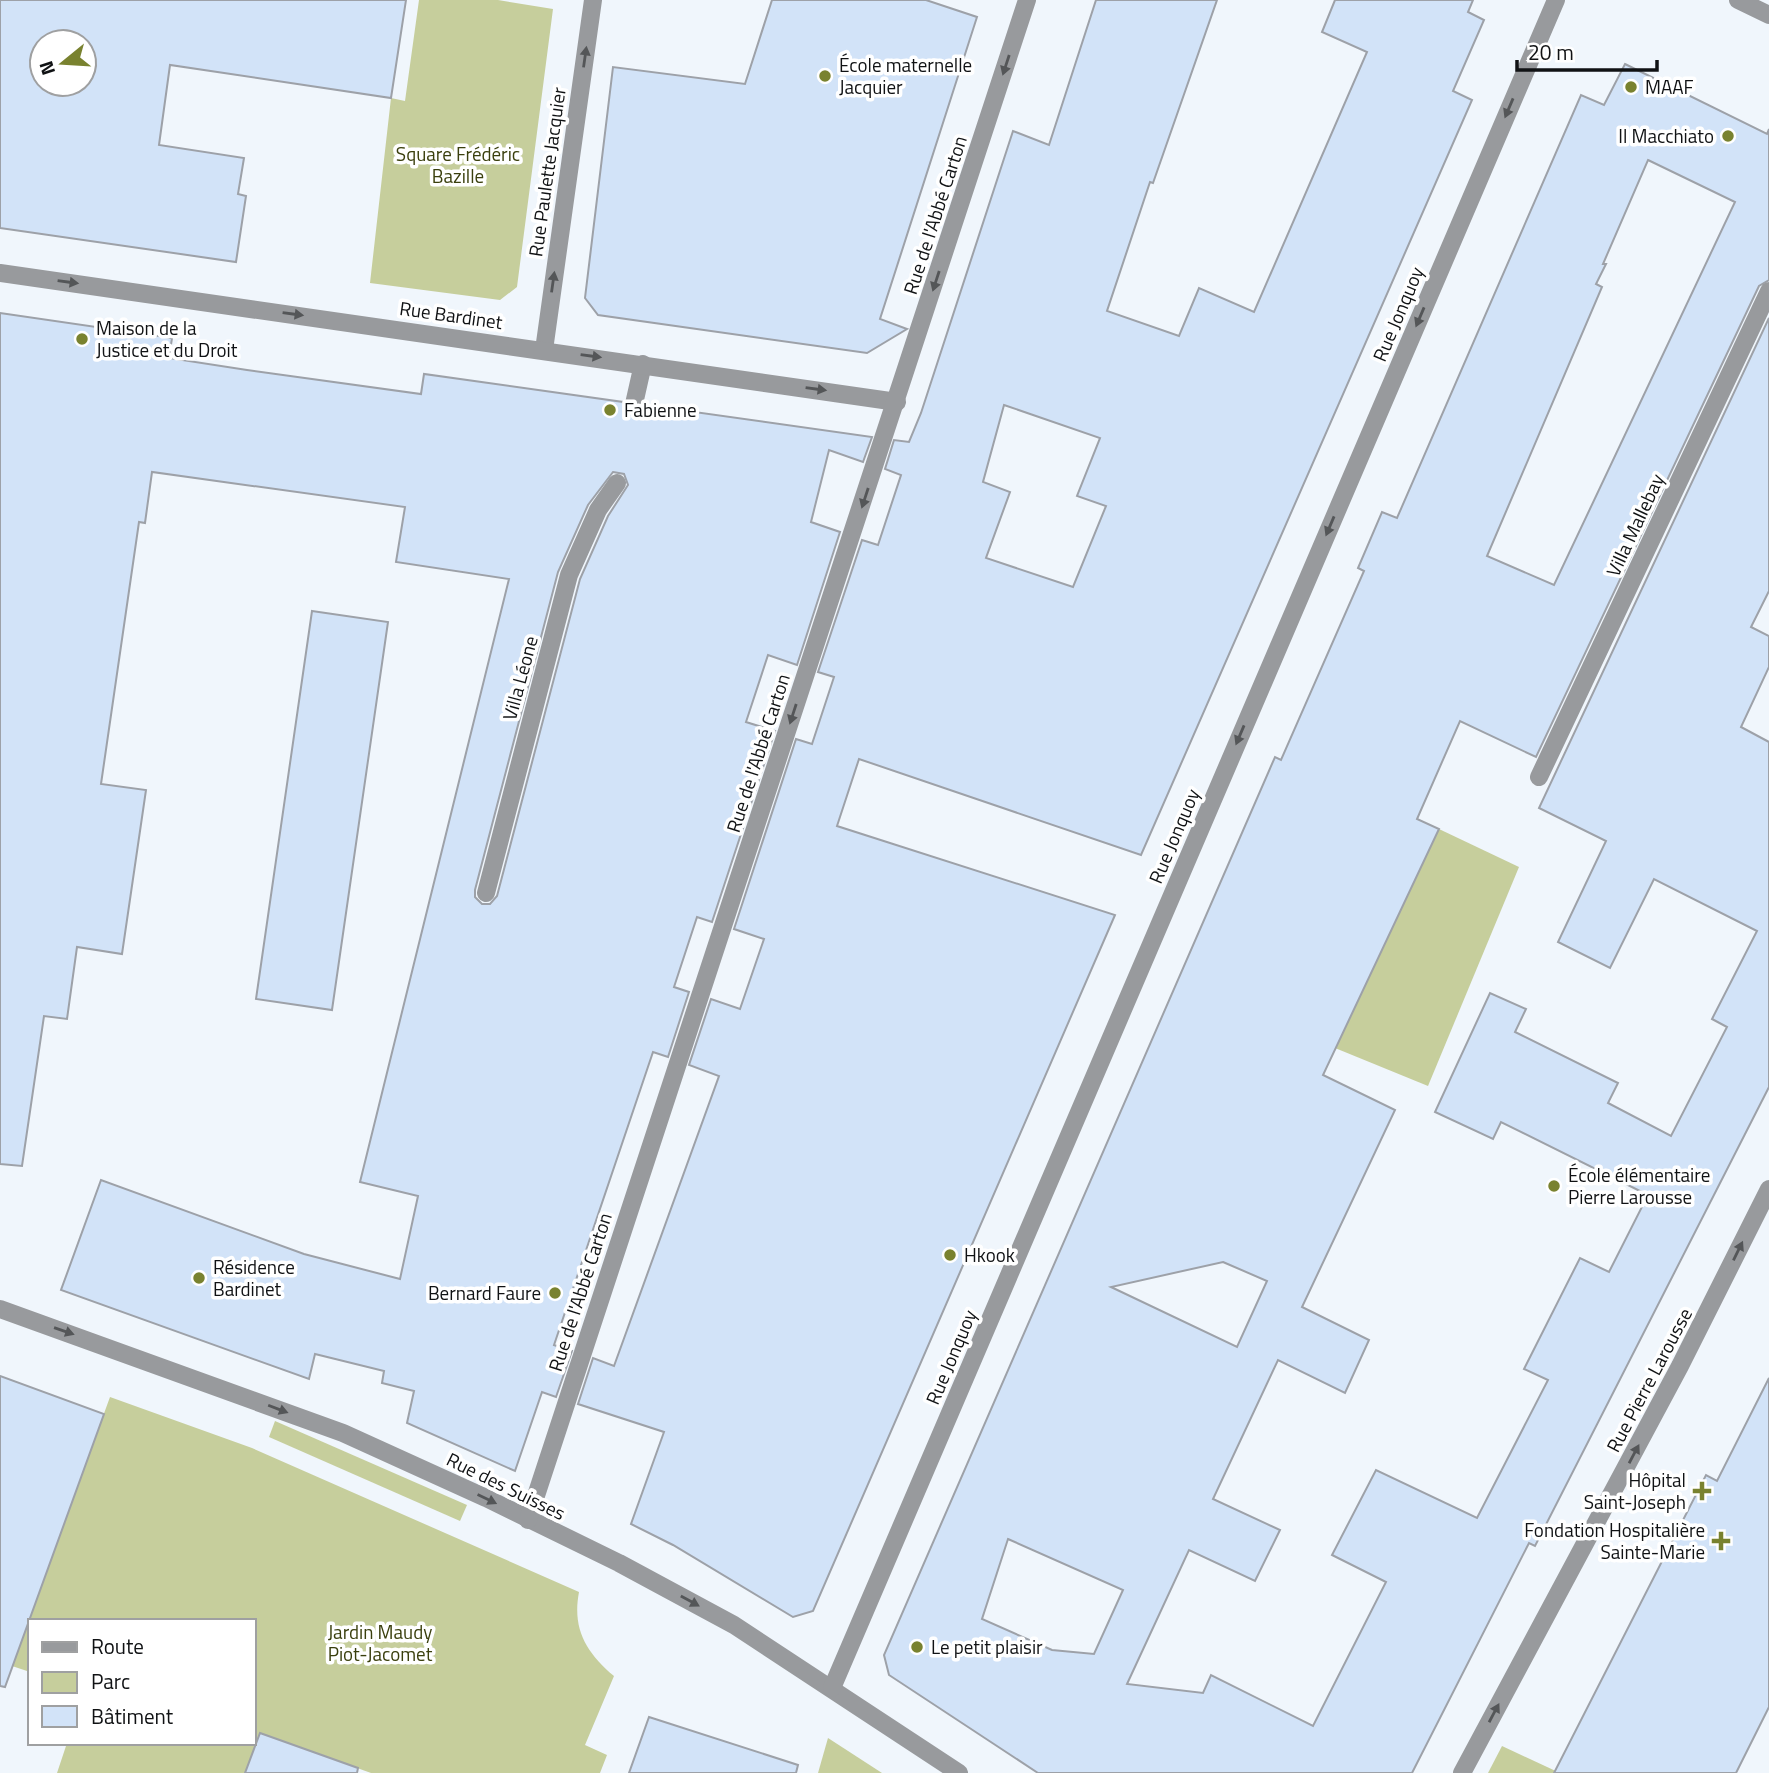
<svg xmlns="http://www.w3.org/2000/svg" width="1769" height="1773" font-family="'Titillium Web',sans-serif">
  <rect width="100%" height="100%" fill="#f0f6fc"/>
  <g fill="#c6ce9c">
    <path d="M 419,0 L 498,0 L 553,9 L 517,287 L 500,300 L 370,283 L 391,98 L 405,101 Z"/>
    <path d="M 1439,829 L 1519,867 L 1428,1086 L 1335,1048 Z"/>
    <path d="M 110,1397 L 252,1448 L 579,1592 C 572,1629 586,1652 614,1676 L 585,1745 L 607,1755 L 600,1773 L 371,1773 L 260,1733 L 245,1773 L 57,1773 L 67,1743 L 254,1743 L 254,1621 L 30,1621 L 30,1672 L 12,1666 Z"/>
    <path d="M 275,1421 L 467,1505 L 460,1521 L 269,1437 Z"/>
    <path d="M 828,1738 L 882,1773 L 818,1773 Z"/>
    <path d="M 1502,1746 L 1560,1773 L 1488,1773 Z"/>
  </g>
  <g fill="#d2e3f8" stroke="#9da1a8" stroke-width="2" fill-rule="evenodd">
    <path d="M 0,0 L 406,0 L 391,98 L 170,65 L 159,145 L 244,158 L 238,194 L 246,196 L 236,262 L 0,228 ZM 42,42 L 84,42 L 84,84 L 42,84 Z"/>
    <path d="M 772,0 L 926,0 L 977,17 L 880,319 L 907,329 L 867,353 L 598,315 L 585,298 L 613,67 L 745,84 Z"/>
    <path d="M 1096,0 L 1217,0 L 1153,183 L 1150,182 L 1107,311 L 1179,336 L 1199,288 L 1254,312 L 1367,52 L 1322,32 L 1335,0 L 1473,0 L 1468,12 L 1484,20 L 1453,91 L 1472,100 L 1141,855 L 859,759 L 837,826 L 1115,915 L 813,1611 L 793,1617 L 673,1545 L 631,1524 L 664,1432 L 578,1404 L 593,1358 L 614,1366 L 719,1076 L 689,1065 L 711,999 L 740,1009 L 764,939 L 734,929 L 796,739 L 812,744 L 834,677 L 818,672 L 862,540 L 878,545 L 901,475 L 885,469 L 894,440 L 909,442 L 921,413 L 1013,131 L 1049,145 ZM 1004,405 L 1100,438 L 1077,496 L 1106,506 L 1073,587 L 986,558 L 1010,492 L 983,482 Z"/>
    <path d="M 1625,64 L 1767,134 L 1769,129 L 1769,280 L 1759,286 L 1536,757 L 1460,721 L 1417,819 L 1439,829 L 1323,1075 L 1395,1110 L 1302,1307 L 1369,1340 L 1345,1393 L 1278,1360 L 1213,1499 L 1280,1530 L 1255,1581 L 1189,1550 L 1127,1684 L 1203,1693 L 1211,1675 L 1313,1726 L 1386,1582 L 1332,1555 L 1376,1470 L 1477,1518 L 1548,1380 L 1524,1369 L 1580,1258 L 1609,1272 L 1648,1195 L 1501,1122 L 1493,1139 L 1435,1112 L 1490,993 L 1526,1009 L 1515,1032 L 1618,1083 L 1608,1103 L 1671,1136 L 1727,1027 L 1712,1019 L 1757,931 L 1654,879 L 1610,968 L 1558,942 L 1606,841 L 1539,808 L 1769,318 L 1769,591 L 1751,627 L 1769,636 L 1769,667 L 1741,727 L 1769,742 L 1769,1087 L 1535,1546 L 1529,1543 L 1412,1773 L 1038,1773 L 889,1675 L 884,1655 L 1275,757 L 1281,760 L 1364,571 L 1358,568 L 1382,512 L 1397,518 L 1581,95 L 1604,105 ZM 1648,160 L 1735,202 L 1554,585 L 1487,556 L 1602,287 L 1596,284 L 1606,264 L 1603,264 ZM 1223,1262 L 1267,1281 L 1237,1347 L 1111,1287 ZM 1008,1539 L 1123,1590 L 1094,1654 L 1052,1650 L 982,1619 Z"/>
    <path d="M 0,313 L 172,338 L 169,358 L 247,370 L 421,394 L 424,374 L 623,402 L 626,412 L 632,415 L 642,412 L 645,405 L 872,437 L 863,462 L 829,450 L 811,522 L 840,532 L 797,665 L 768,655 L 746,722 L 775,731 L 712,922 L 697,917 L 674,987 L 689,992 L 668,1057 L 653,1052 L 554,1345 L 572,1351 L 556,1397 L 542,1392 L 515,1471 L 407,1423 L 414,1391 L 382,1383 L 384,1371 L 315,1354 L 309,1379 L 61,1290 L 101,1180 L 304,1254 L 400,1279 L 418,1196 L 360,1182 L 509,579 L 396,562 L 405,507 L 152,472 L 145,523 L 139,522 L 101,784 L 146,790 L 122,954 L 77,947 L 67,1019 L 44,1016 L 22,1166 L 0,1164 ZM 613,472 L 624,474 L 628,485 L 608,516 L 580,579 L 497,896 L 490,904 L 482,904 L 475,897 L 475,890 L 558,572 L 588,505 Z"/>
    <path d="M 312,611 L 388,622 L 332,1010 L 256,999 Z"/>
    <path d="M 0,1376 L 104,1414 L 5,1687 L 0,1686 Z"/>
    <path d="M 1769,1378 L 1769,1707 L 1736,1773 L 1554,1773 L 1706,1475 L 1717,1481 Z"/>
    <path d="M 649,1717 L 798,1765 L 796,1773 L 629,1773 Z"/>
    <path d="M 260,1733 L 358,1768 L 357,1773 L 245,1773 Z"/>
  </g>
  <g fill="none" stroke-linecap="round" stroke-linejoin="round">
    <g stroke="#989a9d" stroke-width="18">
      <path d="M 634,404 L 643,364"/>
      <path d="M 486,893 L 569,575 L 598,510 L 617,483"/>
    </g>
    <path stroke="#989a9d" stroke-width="18" d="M 544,350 L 593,0"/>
    <g stroke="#989a9d" stroke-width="18">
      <path d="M 0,273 L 897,402"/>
      <path d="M 1539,777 L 1769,291"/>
      <path d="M 0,1309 L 343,1433 L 486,1498 L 619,1563 L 734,1625 L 959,1773"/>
      <path d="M 528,1520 L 1027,0"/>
      <path d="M 832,1688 L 1556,0"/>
      <path d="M 1462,1773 L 1680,1366 L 1769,1189"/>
    </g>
    <path stroke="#989a9d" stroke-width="18" d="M 1738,0 L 1769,15"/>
  </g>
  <defs><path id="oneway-solid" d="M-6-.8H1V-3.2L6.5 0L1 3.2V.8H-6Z" transform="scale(1.75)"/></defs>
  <g fill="#545658">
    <use href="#oneway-solid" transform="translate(585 57) rotate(-82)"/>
    <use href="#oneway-solid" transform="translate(1006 65) rotate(108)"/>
    <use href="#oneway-solid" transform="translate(1509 108) rotate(113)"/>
    <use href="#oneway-solid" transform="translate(936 281) rotate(108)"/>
    <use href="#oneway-solid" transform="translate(68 282) rotate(8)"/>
    <use href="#oneway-solid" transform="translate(553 282) rotate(-82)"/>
    <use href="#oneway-solid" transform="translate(293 314) rotate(8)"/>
    <use href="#oneway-solid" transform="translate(1420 317) rotate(113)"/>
    <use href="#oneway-solid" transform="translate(591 356) rotate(8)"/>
    <use href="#oneway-solid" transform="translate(816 389) rotate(8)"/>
    <use href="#oneway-solid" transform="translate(865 498) rotate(108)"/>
    <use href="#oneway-solid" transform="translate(1330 526) rotate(113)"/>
    <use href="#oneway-solid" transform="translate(793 714) rotate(108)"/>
    <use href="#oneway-solid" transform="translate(1240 735) rotate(113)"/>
    <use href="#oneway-solid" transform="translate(1738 1251) rotate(-64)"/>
    <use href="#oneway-solid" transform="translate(64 1331) rotate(19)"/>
    <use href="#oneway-solid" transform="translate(278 1409) rotate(21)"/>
    <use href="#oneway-solid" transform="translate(1634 1454) rotate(-62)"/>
    <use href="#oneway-solid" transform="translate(487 1499) rotate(26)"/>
    <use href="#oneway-solid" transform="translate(690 1601) rotate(29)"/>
    <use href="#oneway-solid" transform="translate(1494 1713) rotate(-62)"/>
  </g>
  <g fill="#79822f" stroke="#fff" stroke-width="2.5">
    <circle cx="825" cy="76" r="7"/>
    <circle cx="1631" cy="87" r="7"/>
    <circle cx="1728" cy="136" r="7"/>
    <circle cx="82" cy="339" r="7"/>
    <circle cx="610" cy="410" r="7"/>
    <circle cx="1554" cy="1186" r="7"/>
    <circle cx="950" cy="1255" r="7"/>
    <circle cx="199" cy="1278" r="7"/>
    <circle cx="555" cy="1293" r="7"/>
    <path d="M1698.5 1480.5h7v7h7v7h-7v7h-7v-7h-7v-7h7z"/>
    <path d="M1717.5 1530.5h7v7h7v7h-7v7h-7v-7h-7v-7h7z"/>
    <circle cx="917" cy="1647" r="7"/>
  </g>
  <g text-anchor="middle" stroke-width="7" stroke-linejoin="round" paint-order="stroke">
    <g font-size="19" fill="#101214" stroke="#fff" text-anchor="start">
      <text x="839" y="72">École maternelle<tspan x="839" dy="22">Jacquier</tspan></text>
      <text x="1645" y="94">MAAF</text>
      <text x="1714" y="143" text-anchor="end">Il Macchiato</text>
      <text x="96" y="335">Maison de la<tspan x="96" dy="22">Justice et du Droit</tspan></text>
      <text x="624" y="417">Fabienne</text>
      <text x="1568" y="1182">École élémentaire<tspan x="1568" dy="22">Pierre Larousse</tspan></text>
      <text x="964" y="1262">Hkook</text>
      <text x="213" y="1274">Résidence<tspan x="213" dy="22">Bardinet</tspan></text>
      <text x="541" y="1300" text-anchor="end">Bernard Faure</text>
      <text x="1686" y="1487" text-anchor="end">Hôpital<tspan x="1686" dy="22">Saint-Joseph</tspan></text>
      <text x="1705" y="1537" text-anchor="end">Fondation Hospitalière<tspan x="1705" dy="22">Sainte-Marie</tspan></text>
      <text x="931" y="1654">Le petit plaisir</text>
    </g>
    <g font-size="19" fill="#3a3f0d" stroke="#fff">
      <text x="458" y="161">Square Frédéric<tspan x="458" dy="22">Bazille</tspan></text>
      <text x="380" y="1639">Jardin Maudy<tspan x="380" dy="22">Piot-Jacomet</tspan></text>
    </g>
    <g font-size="19" fill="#101214" stroke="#fff">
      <text transform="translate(547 172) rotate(-82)" y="7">Rue Paulette Jacquier</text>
      <text transform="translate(935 215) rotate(-72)" y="7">Rue de l'Abbé Carton</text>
      <text transform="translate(1398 314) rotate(-67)" y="7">Rue Jonquoy</text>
      <text transform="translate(451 315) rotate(8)" y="7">Rue Bardinet</text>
      <text transform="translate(1635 525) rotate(-65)" y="7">Villa Mallebay</text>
      <text transform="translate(520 678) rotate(-75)" y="7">Villa Léone</text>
      <text transform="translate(758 753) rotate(-72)" y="7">Rue de l'Abbé Carton</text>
      <text transform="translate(1174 836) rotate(-67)" y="7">Rue Jonquoy</text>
      <text transform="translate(580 1292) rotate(-72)" y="7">Rue de l'Abbé Carton</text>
      <text transform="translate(951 1357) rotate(-67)" y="7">Rue Jonquoy</text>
      <text transform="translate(1649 1380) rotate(-62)" y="7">Rue Pierre Larousse</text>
      <text transform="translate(506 1486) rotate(26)" y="7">Rue des Suisses</text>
    </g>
  </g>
  <rect x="28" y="1619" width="228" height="126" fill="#ffffff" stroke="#9fa0a1" stroke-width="2"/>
  <rect x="42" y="1642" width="35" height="10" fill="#989a9d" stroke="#9fa0a1" stroke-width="2"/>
  <text x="91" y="1654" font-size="21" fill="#101214">Route</text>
  <rect x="42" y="1672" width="35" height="21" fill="#c6ce9c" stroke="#9fa0a1" stroke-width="2"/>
  <text x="91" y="1689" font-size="21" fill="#101214">Parc</text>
  <rect x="42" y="1706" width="35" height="21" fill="#d2e3f8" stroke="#9fa0a1" stroke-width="2"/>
  <text x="91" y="1724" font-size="21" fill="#101214">Bâtiment</text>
  <g transform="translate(63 63) rotate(252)"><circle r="33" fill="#ffffff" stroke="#9fa0a1" stroke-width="2"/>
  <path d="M0-5L12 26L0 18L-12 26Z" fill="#79822f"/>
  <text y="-10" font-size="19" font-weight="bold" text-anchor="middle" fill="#101214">N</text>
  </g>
  <path d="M1517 60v10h140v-10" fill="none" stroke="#101214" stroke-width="3.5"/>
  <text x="1528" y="60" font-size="21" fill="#101214" stroke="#ffffff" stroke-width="5" paint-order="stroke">20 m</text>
</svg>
